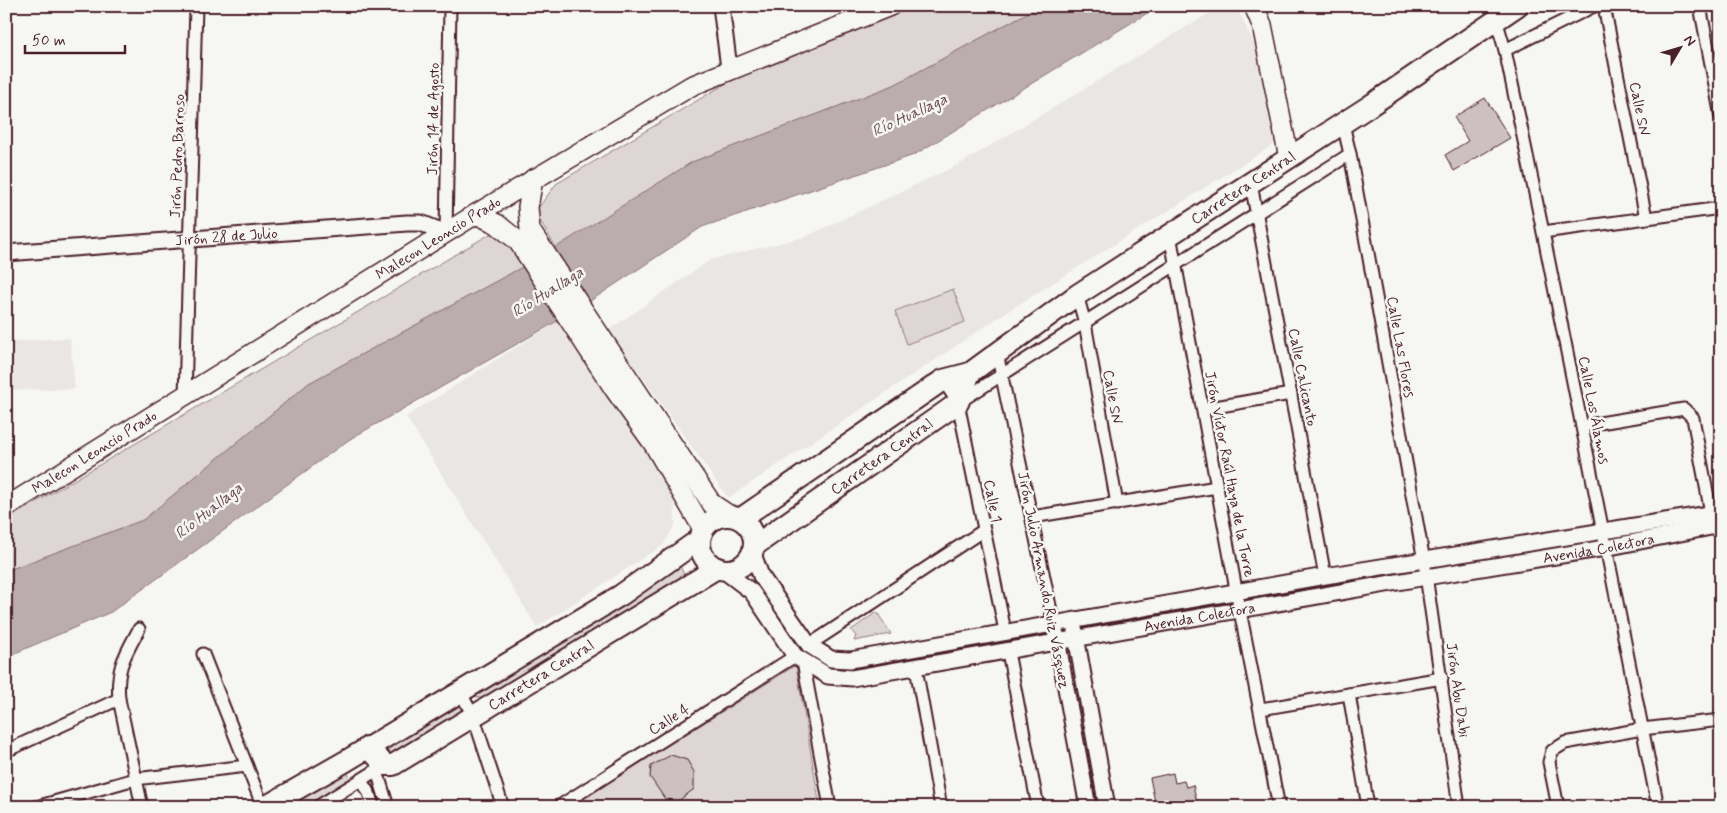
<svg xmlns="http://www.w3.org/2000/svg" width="1727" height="813" font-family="Mynerve,sans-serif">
  <rect width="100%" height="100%" fill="#f6f6f2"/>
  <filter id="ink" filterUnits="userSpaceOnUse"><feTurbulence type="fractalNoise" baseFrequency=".02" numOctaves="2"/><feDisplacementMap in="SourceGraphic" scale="10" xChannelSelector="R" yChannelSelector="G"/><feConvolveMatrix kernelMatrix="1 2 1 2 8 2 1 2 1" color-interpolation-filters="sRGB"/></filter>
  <g filter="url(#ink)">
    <g fill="#e9e6e3">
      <path d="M 1221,6 L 1236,6 L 1255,46 L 1276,143 L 1002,315 L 728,498 L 609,330 L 710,260 L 805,237 L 962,163 Z"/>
      <path d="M 556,322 L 659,465 L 674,493 L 675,525 L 663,545 L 537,627 L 406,417 Z"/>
      <path d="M 70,338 L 75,389 L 6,390 L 6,342 Z"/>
    </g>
    <g fill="#ddd6d5" stroke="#947a80">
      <path d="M 917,6 L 1040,6 L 894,85 L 692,162 L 556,248 L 535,212 L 556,184 L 737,77 Z"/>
      <path d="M 490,234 L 510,242 L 526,265 L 309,383 L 143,520 L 6,571 L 6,520 Z"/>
      <path d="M 953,289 L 965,322 L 907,344 L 895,311 Z"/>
      <path d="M 680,566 L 685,577 L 484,700 L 475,696 L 625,604 Z"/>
      <path d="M 877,612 L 891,634 L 854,641 L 856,636 L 851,630 Z"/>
      <path d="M 796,665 L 820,807 L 570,807 Z"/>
      <path d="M 459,705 L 462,712 L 391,757 L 382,749 Z"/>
      <path d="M 346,770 L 352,781 L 307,807 L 283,807 Z"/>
    </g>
    <path fill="#bbadae" stroke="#8e747a" d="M 1040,6 L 1159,6 L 914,155 L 702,227 L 575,311 L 350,439 L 111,612 L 6,657 L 6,571 L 143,520 L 309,383 L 539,258 L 692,162 L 894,85 Z"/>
    <g fill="#ccc1c0" stroke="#4a1f2b">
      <path d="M 1485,98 L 1510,138 L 1454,171 L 1445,155 L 1468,141 L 1454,117 Z"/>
      <path d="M 671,755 L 687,760 L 694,772 L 694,789 L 677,802 L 665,799 L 650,777 L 651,766 Z"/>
      <path d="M 1173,773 L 1175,783 L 1184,781 L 1186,787 L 1193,785 L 1198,807 L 1156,807 L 1150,778 Z"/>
    </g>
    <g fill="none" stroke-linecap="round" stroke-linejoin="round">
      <defs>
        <g id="minor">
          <path d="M 1604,6 L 1646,218"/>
          <path d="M 1700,6 L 1721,117"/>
          <path d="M 1496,19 L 1505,50 L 1543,232 L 1658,807"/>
          <path d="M 1505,50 L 1594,6"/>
          <path d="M 1343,124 L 1350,154 L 1424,561 L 1459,807"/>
          <path d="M 1251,184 L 1325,576"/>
          <path d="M 1543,232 L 1721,208"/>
          <path d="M 446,233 L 450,6"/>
          <path d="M 1170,235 L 1240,611 L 1279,807"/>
          <path d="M 1077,295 L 1085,323 L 1117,504"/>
          <path d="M 997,353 L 1054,625"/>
          <path d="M 943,380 L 958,403 L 1005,631"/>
          <path d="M 185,397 L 196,6"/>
          <path d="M 959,402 L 1350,154"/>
          <path d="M 1203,409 L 1291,394"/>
          <path d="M 1582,426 L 1684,409 L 1693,418 L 1711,513"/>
          <path d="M 1032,517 L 1217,487"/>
          <path d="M 139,629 C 125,655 116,668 119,699 L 142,807"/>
          <path d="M 809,645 L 984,530"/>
          <path d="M 1008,652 L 1038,807"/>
          <path d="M 203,654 L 263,807"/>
          <path d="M 803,661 L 830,807"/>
          <path d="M 916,668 L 941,807"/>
          <path d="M 460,691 L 474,718 L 503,807"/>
          <path d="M 1349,694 L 1368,807"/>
          <path d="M 1261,709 L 1442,678"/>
          <path d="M 6,751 L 119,699"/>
          <path d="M 377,771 L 388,807"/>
          <path d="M 361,781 L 369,793 L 373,807"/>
          <path d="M 36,807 L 135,779 L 247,766"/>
          <path d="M 317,807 L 385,765"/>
          <path d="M 558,807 L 795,656"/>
          <path d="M 1558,807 L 1549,762 L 1552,751 L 1565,743 L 1642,729 L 1721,720"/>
        </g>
        <g id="tertiary">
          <path d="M 721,6 L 729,68"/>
          <path id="s1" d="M 6,253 L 407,223 L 421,223 L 446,233"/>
          <path d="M 752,551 L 761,576 L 809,645 L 831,659 L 850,660 L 1325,576 L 1721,512"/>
          <path id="s2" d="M 723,570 L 752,592 L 795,656 L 828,676 L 852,678 L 1426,577 L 1605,548 L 1721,525"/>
          <path d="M 1075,631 L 1107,807"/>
          <path d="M 1056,634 L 1088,807"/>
        </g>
        <g id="primary">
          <path d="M 1254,6 L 1262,25 L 1289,158"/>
          <path d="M 533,179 L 528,207 L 530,230 L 712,504 L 730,516"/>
          <path d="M 476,214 L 497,224 L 518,241 L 615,390 L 653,443 L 703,529"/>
          <path id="s3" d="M 6,507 L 476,214 L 691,86 L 890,6"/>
        </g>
        <g id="trunk">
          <circle cx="727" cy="543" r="27"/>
          <path id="s4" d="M 740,519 L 943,380 L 970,373 L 1077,295 L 1368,107 L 1517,6"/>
          <path id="s5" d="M 754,546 L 958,403 L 970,373"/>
          <path id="s6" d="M 368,747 L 385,765 L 393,765 L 717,568"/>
          <path d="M 265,807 L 346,761 L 621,595 L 700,539"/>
        </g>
      </defs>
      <use href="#minor" stroke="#4a1f2b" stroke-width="15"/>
      <use href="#tertiary" stroke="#4a1f2b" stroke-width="19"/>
      <use href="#primary" stroke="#4a1f2b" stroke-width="22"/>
      <use href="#trunk" stroke="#4a1f2b" stroke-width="24"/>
      <use href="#minor" stroke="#f6f6f2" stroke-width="11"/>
      <use href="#tertiary" stroke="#f6f6f2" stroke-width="15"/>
      <use href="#primary" stroke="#f6f6f2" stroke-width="19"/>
      <use href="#trunk" stroke="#f6f6f2" stroke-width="20"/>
    </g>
  </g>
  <g text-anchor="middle" stroke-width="5" stroke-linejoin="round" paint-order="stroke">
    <g font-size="15" fill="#4a1f2b" stroke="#f6f6f2">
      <text transform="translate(1640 109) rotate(79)" y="5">Calle SN</text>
      <text transform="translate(433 119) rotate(-89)" y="5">Jirón 14 de Agosto</text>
      <text transform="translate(177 156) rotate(-88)" y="5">Jirón Pedro Barroso</text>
      <text dy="5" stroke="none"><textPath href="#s4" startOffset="604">Carretera Central</textPath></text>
      <text dy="5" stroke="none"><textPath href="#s1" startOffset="221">Jirón 28 de Julio</textPath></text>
      <text dy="5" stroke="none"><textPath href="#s3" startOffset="509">Malecon Leoncio Prado</textPath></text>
      <text transform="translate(1401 347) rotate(80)" y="5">Calle Las Flores</text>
      <text transform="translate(1303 377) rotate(79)" y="5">Calle Calicanto</text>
      <text transform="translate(1113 397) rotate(80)" y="5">Calle SN</text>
      <text transform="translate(1594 410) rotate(79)" y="5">Calle Los Álamos</text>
      <text dy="5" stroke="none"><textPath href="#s3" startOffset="104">Malecon Leoncio Prado</textPath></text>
      <text dy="5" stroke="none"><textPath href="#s5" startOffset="156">Carretera Central</textPath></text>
      <text transform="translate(1230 474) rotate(79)" y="5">Jirón Víctor Raúl Haya de la Torre</text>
      <text transform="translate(993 501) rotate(79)" y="5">Calle 1</text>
      <text dy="5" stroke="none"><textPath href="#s2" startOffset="934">Avenida Colectora</textPath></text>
      <text transform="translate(1044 580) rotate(79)" y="5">Jirón Julio Armando Ruiz Vásquez</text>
      <text dy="5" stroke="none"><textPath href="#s2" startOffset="529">Avenida Colectora</textPath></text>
      <text dy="5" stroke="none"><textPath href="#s6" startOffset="206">Carretera Central</textPath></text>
      <text transform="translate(1458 690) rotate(82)" y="5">Jirón Abu Dabi</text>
      <text transform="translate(669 719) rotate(-32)" y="5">Calle 4</text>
    </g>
    <g font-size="16" font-style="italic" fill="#6c4a52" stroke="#f6f6f2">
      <text transform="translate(909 114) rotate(-25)" y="6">Río Huallaga</text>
      <text transform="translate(547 291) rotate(-32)" y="6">Río Huallaga</text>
      <text transform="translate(208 510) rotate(-38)" y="6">Río Huallaga</text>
    </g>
  </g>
  <rect width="1727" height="813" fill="none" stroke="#f6f6f2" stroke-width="25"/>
  <rect x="12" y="12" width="1702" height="788" fill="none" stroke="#4a1f2b" stroke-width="2" filter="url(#ink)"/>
  <g transform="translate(1680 48) rotate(52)" stroke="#f6f6f2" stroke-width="4" paint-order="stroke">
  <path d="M0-4L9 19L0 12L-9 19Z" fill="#4a1f2b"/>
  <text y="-8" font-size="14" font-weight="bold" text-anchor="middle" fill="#4a1f2b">N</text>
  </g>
  <path d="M25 45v8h100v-8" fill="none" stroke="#4a1f2b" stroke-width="2.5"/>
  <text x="32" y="45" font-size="15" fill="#4a1f2b" stroke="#f6f6f2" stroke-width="4" paint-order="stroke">50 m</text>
</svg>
